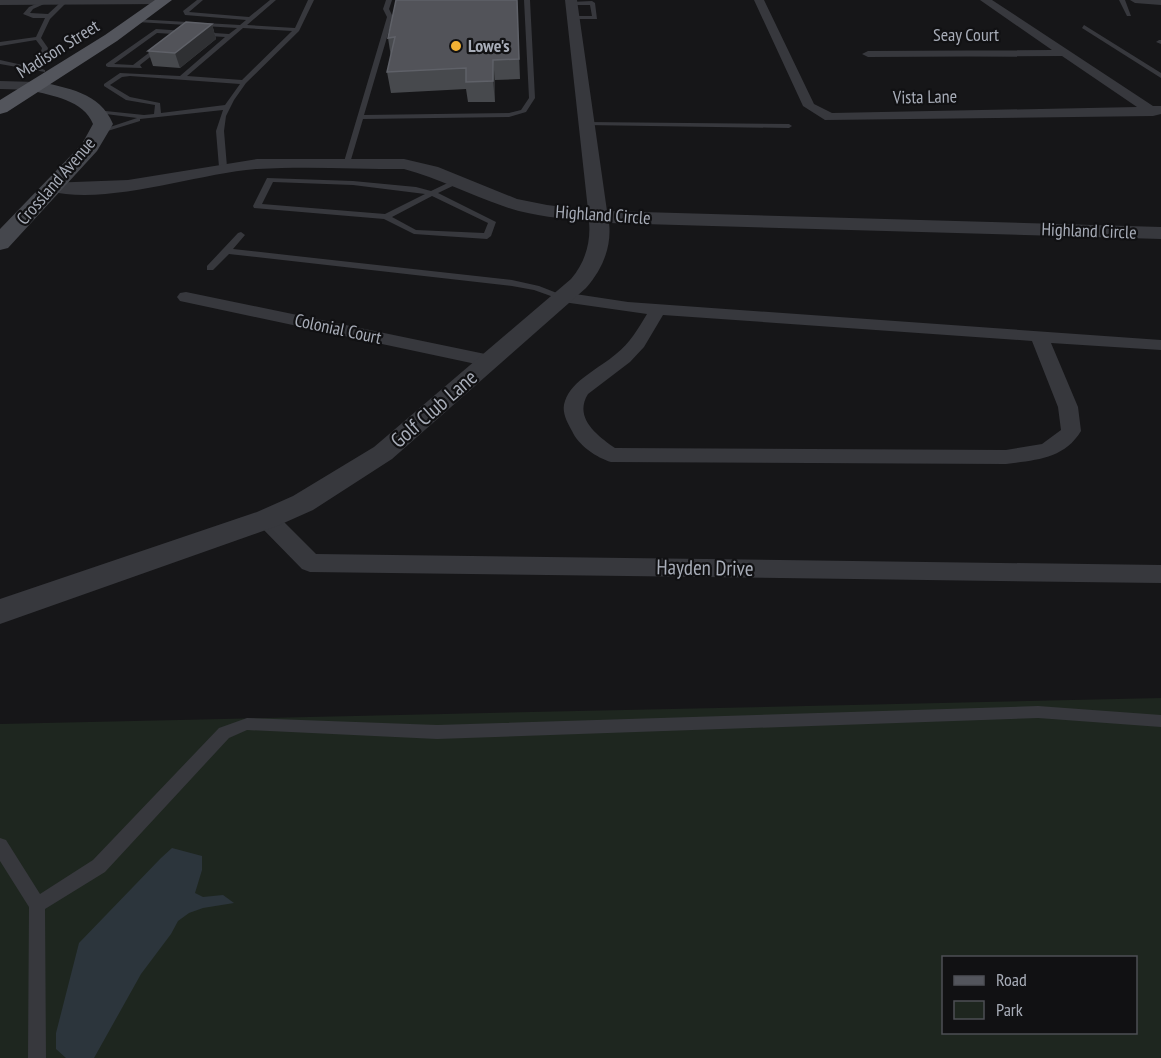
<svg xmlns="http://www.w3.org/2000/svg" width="1161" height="1058" font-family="'PT Sans Narrow',sans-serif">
  <rect width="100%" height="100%" fill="#161618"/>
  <path fill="#1e261f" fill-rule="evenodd" d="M 1161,698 L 1161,1058 L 0,1058 L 0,724 ZM 944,958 L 1136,958 L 1136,1032 L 944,1032 Z"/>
  <path fill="#2c353c" d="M 172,848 L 202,856 L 202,870 L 195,893 L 203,897 L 223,895 L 234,903 L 203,908 L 189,913 L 178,921 L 171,934 L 141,974 L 94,1058 L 66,1058 L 56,1049 L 56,1033 L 79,943 L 161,858 Z"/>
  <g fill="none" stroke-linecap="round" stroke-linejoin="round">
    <g fill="#37383d" fill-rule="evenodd">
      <path d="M 45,0 L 53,0 L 33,9 L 30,13 L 48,14 L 61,2 L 66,3 L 50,19 L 41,38 L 48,48 L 42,69 L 45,70 L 45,72 L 0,64 L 0,60 L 36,68 L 42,48 L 36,40 L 0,46 L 0,42 L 36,37 L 45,18 L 33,18 L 23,14 L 29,7 Z"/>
      <path d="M 197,0 L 203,0 L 189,12 L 249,17 L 270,0 L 276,0 L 247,25 L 295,28 L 308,0 L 314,0 L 299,31 L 246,83 L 234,100 L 226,116 L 224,131 L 227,167 L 223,169 L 219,167 L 216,131 L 223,110 L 140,119 L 140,121 L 101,133 L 95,132 L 137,118 L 98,113 L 96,112 L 96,110 L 144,115 L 154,114 L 155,105 L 126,100 L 104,86 L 104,84 L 120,73 L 180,76 L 225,37 L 157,33 L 114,64 L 133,65 L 159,45 L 163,45 L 163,47 L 140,65 L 142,68 L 108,67 L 106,66 L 106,64 L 156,29 L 229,34 L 237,28 L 137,22 L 135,19 L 240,25 L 246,20 L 185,15 L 183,11 ZM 243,28 L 292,31 L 242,80 L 187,76 ZM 130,76 L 240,84 L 225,105 L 161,113 L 160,103 L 130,97 L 110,85 L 122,77 Z"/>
      <path d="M 386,0 L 392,0 L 389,9 L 393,17 L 364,115 L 509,113 L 521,110 L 529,98 L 524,0 L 530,0 L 535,98 L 526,112 L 509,117 L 363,119 L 350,163 L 343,165 L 387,17 L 383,9 Z"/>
      <path d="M 1119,0 L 1125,0 L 1131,16 L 1127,16 Z"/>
      <path d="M 592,1 L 595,3 L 597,19 L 572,19 L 574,16 L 592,16 L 590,5 L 572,5 L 570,2 Z"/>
      <path d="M 1084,25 L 1161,73 L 1161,78 L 1082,28 Z"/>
      <path d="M 1159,40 L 1161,40 L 1161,44 L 1156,42 Z"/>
      <path d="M 587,122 L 789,124 L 792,126 L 789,128 L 585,125 L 585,123 Z"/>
      <path d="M 267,178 L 353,181 L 416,187 L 431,191 L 456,179 L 460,181 L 459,183 L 438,193 L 496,222 L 491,236 L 487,239 L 414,234 L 384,219 L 254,208 L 253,206 ZM 273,182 L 353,185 L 425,194 L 385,214 L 262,204 ZM 432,196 L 488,223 L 484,233 L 416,230 L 392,217 Z"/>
      <path d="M 241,232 L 245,235 L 233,249 L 512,280 L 539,286 L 567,297 L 562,300 L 534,290 L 512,286 L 229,254 L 213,270 L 207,270 L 207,266 L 238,233 Z"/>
      <path d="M 1038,706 L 1161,715 L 1161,727 L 1038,718 L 437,739 L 247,730 L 229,738 L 105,872 L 45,909 L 46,1058 L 28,1058 L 29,907 L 0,861 L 0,838 L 6,840 L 40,894 L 93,860 L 219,728 L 247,718 L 437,725 Z"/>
    </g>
    <g fill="#37383d" fill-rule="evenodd">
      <path d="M 0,0 L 168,0 L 169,1 L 164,4 L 0,5 Z"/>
      <path d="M 754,0 L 764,0 L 814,104 L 832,113 L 1137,107 L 1062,56 L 868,57 L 862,54 L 868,51 L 1052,50 L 980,0 L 992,0 L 1153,106 L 1161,106 L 1161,114 L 1153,116 L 825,120 L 803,106 Z"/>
      <path d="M 1130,0 L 1161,0 L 1161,5 L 1135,3 Z"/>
      <path d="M 0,81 L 36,82 L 42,86 L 36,90 L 0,89 Z"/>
      <path d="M 186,292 L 490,355 L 497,357 L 499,361 L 497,365 L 490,367 L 180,301 L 177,297 L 180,293 Z"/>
      <path d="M 562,292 L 628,302 L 1161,340 L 1161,350 L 1051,343 L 1078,407 L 1081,431 C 1064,459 1036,460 1006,464 L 611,462 C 597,458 578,445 572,431 C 567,422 561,411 565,401 C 572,380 600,368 616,354 C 630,343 638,329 647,314 L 556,301 L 553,297 L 556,293 ZM 663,315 L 1032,341 L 1058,407 L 1061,430 L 1042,444 L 1006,450 L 615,448 C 598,436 573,418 588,394 L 630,362 L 644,347 Z"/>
      <path d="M 267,511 L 275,513 L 316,554 L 1161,565 L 1161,583 L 310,572 L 302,569 L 259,525 L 256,519 L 259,513 Z"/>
    </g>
    <path fill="#37383d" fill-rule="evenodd" d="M 565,0 L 577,0 L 607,211 L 1161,227 L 1161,239 L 609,223 C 612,247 602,270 586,288 L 392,459 L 313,510 L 277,526 L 0,624 L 0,599 L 257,512 L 293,496 L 374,447 L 571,279 C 585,263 591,242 589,222 C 561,218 530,216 503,206 C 470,195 438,178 404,169 C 355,169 306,166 257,169 C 194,174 109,206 48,191 L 46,187 L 48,183 L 128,180 L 257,159 L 404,159 L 438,167 L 517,199 L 547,205 L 588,210 Z"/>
    <path fill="#45474d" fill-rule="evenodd" d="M 36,81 C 67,88 100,92 113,124 L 97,151 L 8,248 L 0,250 L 0,229 L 82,144 L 93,124 C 84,100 52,96 30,90 L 27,86 L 30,82 Z"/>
    <path fill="#53555c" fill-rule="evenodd" d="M 155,0 L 172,0 L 117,41 L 7,112 L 0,114 L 0,100 L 105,35 Z"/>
  </g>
  <g fill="#47494d">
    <path d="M 517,0 L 520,79 L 495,80 L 495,102 L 468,102 L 466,89 L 391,93 L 387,72 L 391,57 L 388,38 Z"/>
    <path d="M 212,24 L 216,39 L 180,68 L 153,66 L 148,51 Z"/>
  </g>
  <g fill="#2f3033">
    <path d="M 212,24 L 216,39 L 180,68 L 175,53 Z"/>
    <path d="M 493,60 L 495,80 L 495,102 L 493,81 Z"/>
  </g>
  <g fill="#525359" stroke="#5f6168" stroke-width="1.5">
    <path d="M 396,0 L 517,0 L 519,59 L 493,60 L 493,81 L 466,82 L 466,68 L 387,72 L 395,37 L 388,38 Z"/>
    <path d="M 186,22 L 212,24 L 175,53 L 148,51 Z"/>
  </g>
  <circle fill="#f2b134" stroke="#111113" stroke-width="2" cx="456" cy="46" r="6"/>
  <g text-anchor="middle" stroke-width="4.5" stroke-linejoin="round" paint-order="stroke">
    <g font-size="18" fill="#a8adb8" stroke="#111113">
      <text x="966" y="41">Seay Court</text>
      <text transform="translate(58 49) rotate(-32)" y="6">Madison Street</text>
      <text transform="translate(925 97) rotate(-1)" y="6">Vista Lane</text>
      <text transform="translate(56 181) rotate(-49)" y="6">Crossland Avenue</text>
      <text transform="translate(603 215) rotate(4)" y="6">Highland Circle</text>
      <text transform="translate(1089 231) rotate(2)" y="6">Highland Circle</text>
      <text transform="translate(338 329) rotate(12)" y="6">Colonial Court</text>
    </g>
    <g font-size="18" font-weight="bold" fill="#a8adb8" stroke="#111113" text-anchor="start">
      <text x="468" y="52">Lowe's</text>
    </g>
    <g font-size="21" fill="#a8adb8" stroke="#111113">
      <text transform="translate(434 409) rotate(-41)" y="7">Golf Club Lane</text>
      <text transform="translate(705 568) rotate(1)" y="7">Hayden Drive</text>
    </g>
  </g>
  <rect x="942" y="956" width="195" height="78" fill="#111113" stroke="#4d4f55" stroke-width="1.5"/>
  <rect x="954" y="976" width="30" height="9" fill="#53555c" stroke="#4d4f55" stroke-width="1.5"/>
  <text x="996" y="986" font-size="18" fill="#a8adb8">Road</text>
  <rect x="954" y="1001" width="30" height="18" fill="#1e261f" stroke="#4d4f55" stroke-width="1.5"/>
  <text x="996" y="1016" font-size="18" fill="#a8adb8">Park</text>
</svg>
